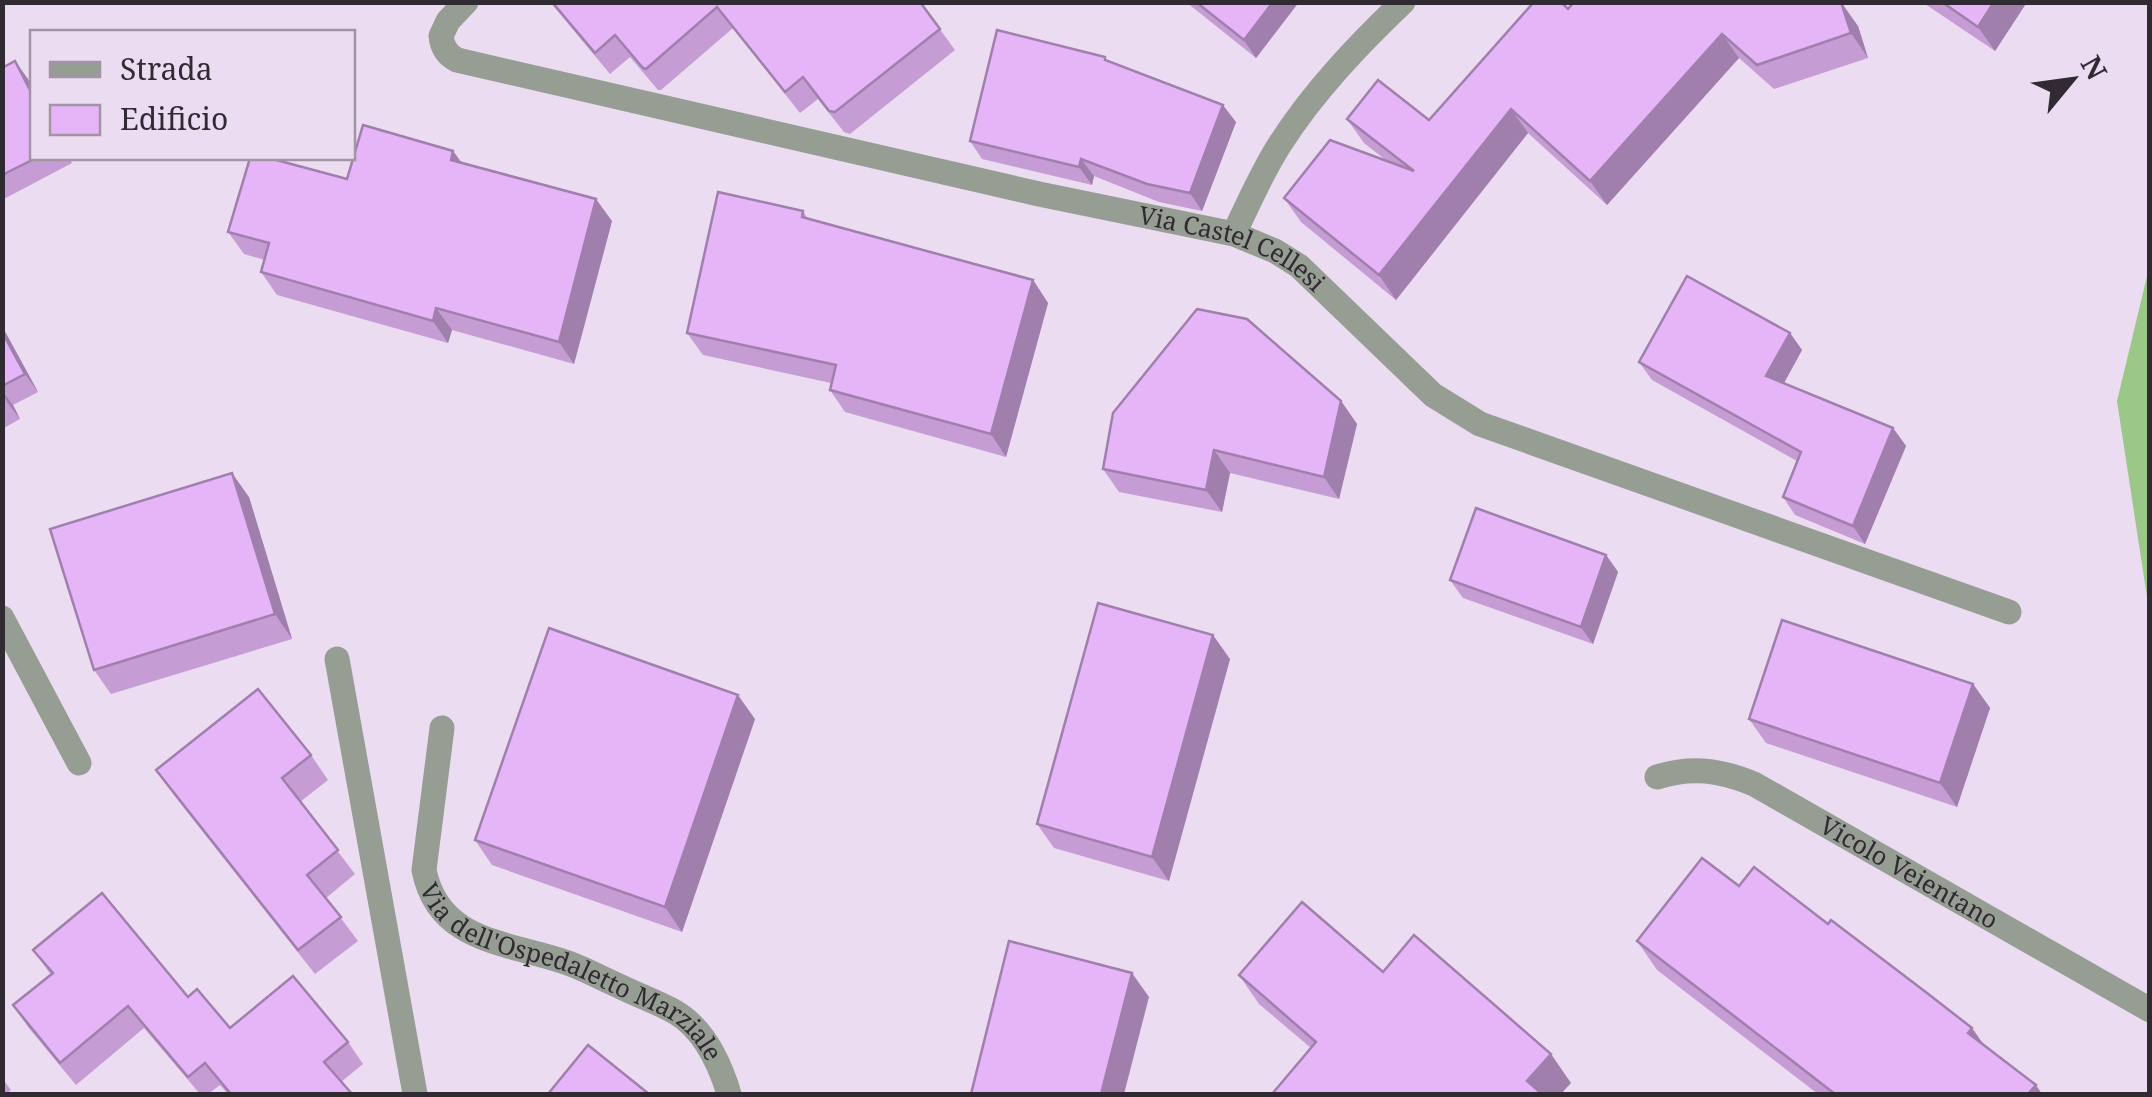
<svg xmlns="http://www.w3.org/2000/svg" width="2152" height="1097" font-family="'Noto Serif',serif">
  <rect width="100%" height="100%" fill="#ecdcf2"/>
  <path fill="#9bc789" d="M 2149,268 L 2149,600 L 2147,597 L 2117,401 Z"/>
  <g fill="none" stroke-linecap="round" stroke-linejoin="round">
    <g stroke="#969d93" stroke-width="25">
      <path id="s1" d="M 466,2 L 448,21 L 441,36 C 442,46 447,55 457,60 L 1039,194 L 1234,234 L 1275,251 L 1299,266 L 1433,395 L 1480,424 L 2009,612"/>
      <path d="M 1234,234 C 1248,204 1262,172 1280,144 C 1314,91 1358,45 1403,2"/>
      <path d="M 2,618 L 79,763"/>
      <path d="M 337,659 L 415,1094"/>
      <path id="s2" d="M 442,728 L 424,870 C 438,941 504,942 562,961 C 582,967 600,978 619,986 C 637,995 657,1002 675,1012 C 704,1029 720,1064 729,1094"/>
      <path id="s3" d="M 1657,777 C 1692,766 1720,770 1754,784 L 2150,1010"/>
    </g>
  </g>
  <g fill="#c59cd4">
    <path d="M 550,2 L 920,2 L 955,50 L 850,134 L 844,132 L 818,99 L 800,113 L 733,28 L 661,90 L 658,90 L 630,57 L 610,74 Z"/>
    <path d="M 1186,2 L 1299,2 L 1256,58 Z"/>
    <path d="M 1922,2 L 2027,2 L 1995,51 Z"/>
    <path d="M 1568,9 L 1858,26 L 1868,58 L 1774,89 L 1739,58 L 1607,205 L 1528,133 L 1396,300 L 1301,222 L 1284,198 L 1387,161 L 1364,143 L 1347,119 L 1429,120 Z"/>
    <path d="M 2,68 L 28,79 L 32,158 L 69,158 L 72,163 L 2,200 Z"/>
    <path d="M 1236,122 L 1202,211 L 1159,202 L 1094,176 L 1092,185 L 982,159 L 970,141 Z"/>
    <path d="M 453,151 L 461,162 L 612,221 L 574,364 L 452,330 L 448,343 L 277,295 L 261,272 L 265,260 L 244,254 L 228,232 L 347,179 Z"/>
    <path d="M 803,211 L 808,219 L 1033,280 L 1048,303 L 1006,457 L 845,412 L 830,390 L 831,383 L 703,355 L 687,333 Z"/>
    <path d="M 2,326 L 38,392 L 13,405 L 20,419 L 2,429 Z"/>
    <path d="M 1790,333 L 1802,350 L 1784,383 L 1893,428 L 1906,446 L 1865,544 L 1795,515 L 1783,497 L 1797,461 L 1652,380 L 1639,362 Z"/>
    <path d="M 1341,401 L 1357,424 L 1339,499 L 1230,473 L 1222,512 L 1119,492 L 1103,469 Z"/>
    <path d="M 249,497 L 292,639 L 111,694 L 94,670 Z"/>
    <path d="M 1606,555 L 1618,572 L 1593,644 L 1463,598 L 1450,580 Z"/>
    <path d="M 1230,659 L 1169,881 L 1054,848 L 1037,824 Z"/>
    <path d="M 1973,684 L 1990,708 L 1957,807 L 1766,743 L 1749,719 Z"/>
    <path d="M 755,719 L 682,932 L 492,865 L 475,840 Z"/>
    <path d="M 311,755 L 328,780 L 300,802 L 355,874 L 326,898 L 358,941 L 315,974 L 173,794 L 156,770 Z"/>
    <path d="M 1739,886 L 1828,924 L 1972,1028 L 1984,1045 L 2042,1094 L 1818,1094 L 1657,970 L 1637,941 Z"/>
    <path d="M 33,950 L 188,997 L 230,1028 L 348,1042 L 363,1064 L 341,1082 L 352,1094 L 228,1094 L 220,1085 L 208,1094 L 200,1094 L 144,1028 L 76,1085 L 28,1027 L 13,1005 L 51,975 Z"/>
    <path d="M 1383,972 L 1571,1083 L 1311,1048 L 1259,1004 L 1239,975 Z"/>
    <path d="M 2,1078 L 11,1090 L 6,1094 L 2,1094 Z"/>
  </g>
  <g fill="#a07fad">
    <path d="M 1273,2 L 1299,2 L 1256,58 L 1244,40 Z"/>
    <path d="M 1841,2 L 1858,26 L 1868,58 L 1851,33 Z"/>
    <path d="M 1994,2 L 2027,2 L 1995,51 L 1978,27 Z"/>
    <path d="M 1722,34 L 1739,58 L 1607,205 L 1590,181 Z"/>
    <path d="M 15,61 L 28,79 L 32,88 L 32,94 Z"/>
    <path d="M 1223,105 L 1236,122 L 1202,211 L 1190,193 Z"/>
    <path d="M 1511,109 L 1528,133 L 1396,300 L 1379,275 Z"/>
    <path d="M 453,151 L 469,173 L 451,160 Z"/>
    <path d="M 1081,159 L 1094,176 L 1092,185 L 1079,167 Z"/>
    <path d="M 596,199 L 612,221 L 574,364 L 559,342 Z"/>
    <path d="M 1033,280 L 1048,303 L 1006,457 L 991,434 Z"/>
    <path d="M 436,308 L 452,330 L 448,343 L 433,321 Z"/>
    <path d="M 2,326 L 38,392 L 25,374 L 2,332 Z"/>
    <path d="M 1790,333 L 1802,350 L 1778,394 L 1766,376 Z"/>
    <path d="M 2,391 L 13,405 L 20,419 L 7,402 Z"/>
    <path d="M 1341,401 L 1357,424 L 1339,499 L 1324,477 Z"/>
    <path d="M 1893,428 L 1906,446 L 1865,544 L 1853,526 Z"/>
    <path d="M 1214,450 L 1230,473 L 1222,512 L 1206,490 Z"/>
    <path d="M 232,473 L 249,497 L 292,639 L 275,614 Z"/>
    <path d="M 1606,555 L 1618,572 L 1593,644 L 1581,627 Z"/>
    <path d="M 1213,635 L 1230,659 L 1169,881 L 1152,857 Z"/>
    <path d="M 1973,684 L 1990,708 L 1957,807 L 1940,783 Z"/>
    <path d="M 738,695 L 755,719 L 682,932 L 665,907 Z"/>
    <path d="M 1132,973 L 1149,997 L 1124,1094 L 1101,1094 Z"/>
    <path d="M 1972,1028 L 1992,1057 L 1968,1033 Z"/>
    <path d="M 1551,1054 L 1571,1083 L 1561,1094 L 1536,1094 L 1527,1081 Z"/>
    <path d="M 2036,1085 L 2042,1094 L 2028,1094 Z"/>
  </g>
  <g fill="#e5b5f7" stroke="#a07fad" stroke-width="2.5">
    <path d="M 552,2 L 920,2 L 940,29 L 835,112 L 829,111 L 803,77 L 785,92 L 717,7 L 646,69 L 643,68 L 615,35 L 595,53 Z"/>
    <path d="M 1196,2 L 1273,2 L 1244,40 Z"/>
    <path d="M 1534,2 L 1561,2 L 1568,9 L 1574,2 L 1841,2 L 1851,33 L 1757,65 L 1722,34 L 1590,181 L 1511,109 L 1379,275 L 1284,198 L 1330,140 L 1414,171 L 1347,119 L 1378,80 L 1429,120 Z"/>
    <path d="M 1942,2 L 1994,2 L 1978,27 Z"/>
    <path d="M 997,30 L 1105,57 L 1105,60 L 1223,105 L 1190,193 L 1147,184 L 1081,159 L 1079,167 L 970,141 Z"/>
    <path d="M 15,61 L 32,94 L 32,158 L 36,158 L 2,175 L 2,68 Z"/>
    <path d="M 363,125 L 453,151 L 451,160 L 596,199 L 559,342 L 436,308 L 433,321 L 261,272 L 269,243 L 228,232 L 250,158 L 269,158 L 347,179 Z"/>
    <path d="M 718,192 L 803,211 L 802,217 L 1033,280 L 991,434 L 830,390 L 836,365 L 687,333 Z"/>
    <path d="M 1687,276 L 1790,333 L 1766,376 L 1893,428 L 1853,526 L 1783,497 L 1801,452 L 1639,362 Z"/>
    <path d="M 1197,309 L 1247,319 L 1341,401 L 1324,477 L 1214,450 L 1206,490 L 1103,469 L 1113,413 Z"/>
    <path d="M 2,332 L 25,374 L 2,386 Z"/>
    <path d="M 232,473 L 275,614 L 94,670 L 50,529 Z"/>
    <path d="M 1476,508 L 1606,555 L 1581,627 L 1450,580 Z"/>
    <path d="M 1098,603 L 1213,635 L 1152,857 L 1037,824 Z"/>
    <path d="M 1782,620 L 1973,684 L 1940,783 L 1749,719 Z"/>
    <path d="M 549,628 L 738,695 L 665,907 L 475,840 Z"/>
    <path d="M 258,689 L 311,755 L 282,778 L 338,850 L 307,875 L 341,917 L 298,950 L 156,770 Z"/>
    <path d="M 1702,858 L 1739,886 L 1754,867 L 1828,924 L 1831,920 L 1927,993 L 1972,1028 L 1968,1033 L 2036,1085 L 2028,1094 L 1835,1094 L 1637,941 Z"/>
    <path d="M 102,893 L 188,997 L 197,989 L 230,1028 L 293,976 L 348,1042 L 324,1062 L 352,1094 L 231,1094 L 205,1063 L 188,1077 L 128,1006 L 60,1063 L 13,1005 L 53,973 L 33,950 Z"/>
    <path d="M 1302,902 L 1383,972 L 1414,935 L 1551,1054 L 1527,1081 L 1542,1094 L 1272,1094 L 1316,1042 L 1239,975 Z"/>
    <path d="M 1009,941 L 1132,973 L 1101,1094 L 971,1094 Z"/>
    <path d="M 588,1045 L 649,1094 L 548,1094 Z"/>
  </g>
  <g text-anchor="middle" stroke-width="8" stroke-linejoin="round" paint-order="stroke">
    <g font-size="25" fill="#302a32" stroke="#ecdcf2">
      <text dy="9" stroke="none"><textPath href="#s1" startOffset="872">Via Castel Cellesi</textPath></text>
      <text dy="9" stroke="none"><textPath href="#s3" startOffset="278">Vicolo Veientano</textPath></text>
      <text dy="9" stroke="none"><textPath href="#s2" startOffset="332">Via dell'Ospedaletto Marziale</textPath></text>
    </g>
  </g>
  <rect width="2152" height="1097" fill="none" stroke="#302a32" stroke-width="10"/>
  <rect x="30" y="30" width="325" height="130" fill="#ecdcf2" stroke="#a195a5" stroke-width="2.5"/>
  <rect x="50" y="62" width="50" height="15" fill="#969d93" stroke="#a195a5" stroke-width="2.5"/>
  <text x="120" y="80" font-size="30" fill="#302a32">Strada</text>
  <rect x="50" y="105" width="50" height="30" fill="#e5b5f7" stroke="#a195a5" stroke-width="2.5"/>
  <text x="120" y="130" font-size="30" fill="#302a32">Edificio</text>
  <g transform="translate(2072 80) rotate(61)" stroke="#ecdcf2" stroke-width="8" paint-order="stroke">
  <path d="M0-8L18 38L0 25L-18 38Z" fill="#302a32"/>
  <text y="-15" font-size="28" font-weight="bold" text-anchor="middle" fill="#302a32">N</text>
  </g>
</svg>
